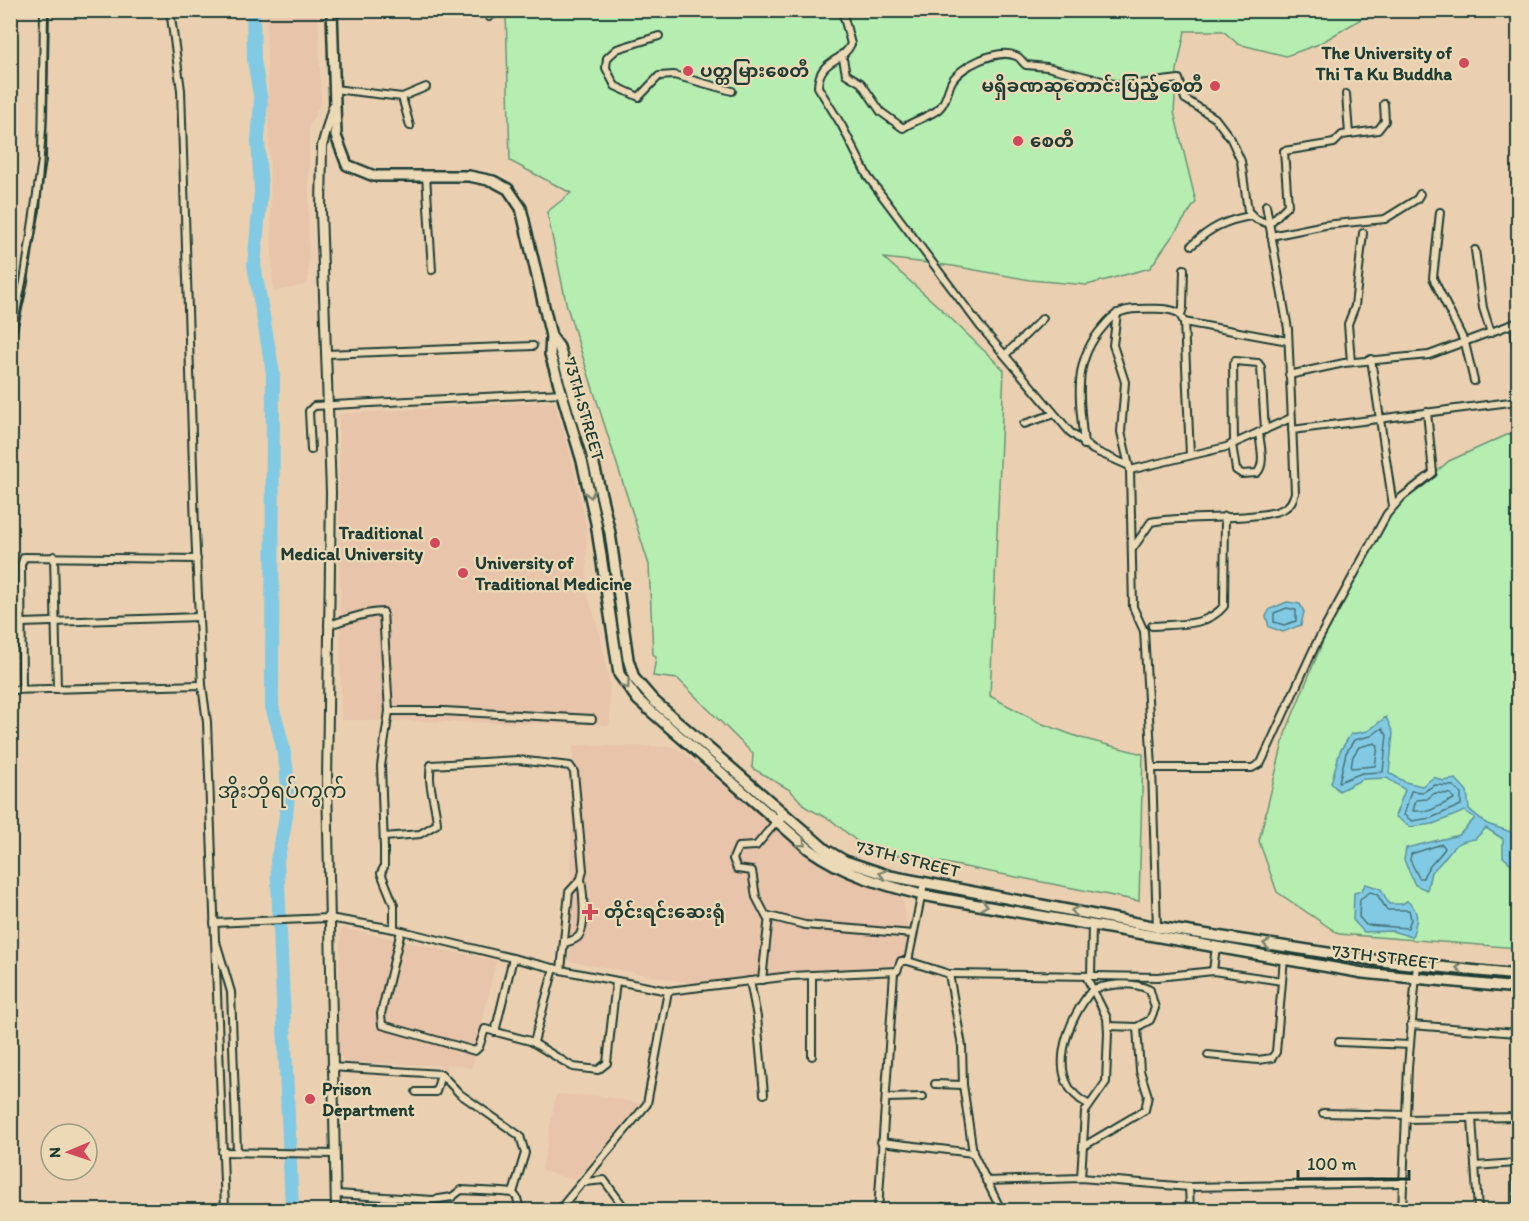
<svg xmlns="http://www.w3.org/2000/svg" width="1529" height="1221" font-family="Itim,'Noto Sans Myanmar',sans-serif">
  <rect width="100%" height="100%" fill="#ead0b1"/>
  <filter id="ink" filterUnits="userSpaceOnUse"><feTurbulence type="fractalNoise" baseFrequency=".0167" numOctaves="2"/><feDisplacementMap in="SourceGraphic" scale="12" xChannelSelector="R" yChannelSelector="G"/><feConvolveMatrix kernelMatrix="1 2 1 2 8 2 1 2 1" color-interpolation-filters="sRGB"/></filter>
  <g filter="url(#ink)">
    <g fill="#e7c4aa">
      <path d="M 266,11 L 318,11 L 321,103 L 309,125 L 308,284 L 273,292 Z"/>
      <path d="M 554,401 L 573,464 L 586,525 L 587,593 L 601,638 L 609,684 L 610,725 L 341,720 L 339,414 Z"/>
      <path d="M 573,745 L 676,747 L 816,860 L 902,897 L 908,931 L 902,976 L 697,984 L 569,961 Z"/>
      <path d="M 341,928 L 496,961 L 472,1068 L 447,1064 L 448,1072 L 439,1065 L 345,1062 L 337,1051 Z"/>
      <path d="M 556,1094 L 599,1096 L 640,1103 L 575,1180 L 542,1171 Z"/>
    </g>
    <g fill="#b6edb1" stroke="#6a9572" stroke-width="1.5">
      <path d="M 506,11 L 1380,11 L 1361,19 L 1319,44 L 1286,56 L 1238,44 L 1223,31 L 1185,31 L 1177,70 L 1174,112 L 1196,202 L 1150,268 L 1087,285 L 1030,280 L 953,266 L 884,258 L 940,308 L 1004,370 L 990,696 L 1040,723 L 1081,738 L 1143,754 L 1139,901 L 914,857 L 870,852 L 831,820 L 807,808 L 790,790 L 752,768 L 753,754 L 678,679 L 653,676 L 656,657 L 653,654 L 649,565 L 567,307 L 547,212 L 571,193 L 510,161 Z"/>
      <path d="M 1518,430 L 1518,948 L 1339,934 L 1277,892 L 1259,841 L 1285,734 L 1332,619 L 1387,514 L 1449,461 Z"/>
    </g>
    <g fill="#82cae3" stroke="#5a929d" stroke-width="1.5">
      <path d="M 1287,602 L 1300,604 L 1304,612 L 1301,625 L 1283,632 L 1269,627 L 1266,616 L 1270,609 Z"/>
      <path d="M 1386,717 L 1393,733 L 1389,773 L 1405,782 L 1422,786 L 1434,777 L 1443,781 L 1456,779 L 1467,791 L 1469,809 L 1487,824 L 1514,833 L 1518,829 L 1518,883 L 1517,869 L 1503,857 L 1503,839 L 1486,828 L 1475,839 C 1448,842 1451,856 1431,872 L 1427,890 L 1415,885 L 1404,860 L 1406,848 L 1459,835 L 1475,818 L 1465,811 L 1433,824 L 1410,827 L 1395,816 L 1405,790 L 1387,778 L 1363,779 L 1339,791 L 1331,783 L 1340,751 L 1351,734 L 1368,731 Z"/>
      <path d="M 1366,884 L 1381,889 L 1389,904 L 1402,904 L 1407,901 C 1421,912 1417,921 1412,937 L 1392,931 L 1364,932 L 1353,920 L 1354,893 L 1361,891 Z"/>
    </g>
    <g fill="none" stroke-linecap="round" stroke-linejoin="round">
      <g stroke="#47757a" stroke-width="1.5">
        <path d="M 1287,608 L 1296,610 L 1296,621 L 1284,625 L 1274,622 L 1274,613 Z"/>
        <path d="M 1382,728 L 1387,735 L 1383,772 L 1362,773 L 1339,782 L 1346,753 L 1354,740 L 1371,736 Z"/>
        <path d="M 1375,743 L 1378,746 L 1375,766 L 1351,768 L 1353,756 L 1359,747 Z"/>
        <path d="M 1435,785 L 1454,786 L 1461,794 L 1461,805 L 1431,818 L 1412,821 L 1404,815 L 1411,791 L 1423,792 Z"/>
        <path d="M 1435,793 L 1451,794 L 1454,799 L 1429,811 L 1413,811 L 1416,800 L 1427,799 Z"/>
        <path d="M 1442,844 L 1445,848 C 1438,860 1427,865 1423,878 L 1419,878 L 1410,860 L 1411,854 Z"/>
        <path d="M 1370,892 L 1377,894 L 1387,910 L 1409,910 L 1411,919 L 1408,928 L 1366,925 L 1359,917 L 1360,899 Z"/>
      </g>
      <path stroke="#82cae3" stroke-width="14" d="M 253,10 L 254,60 L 261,101 L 258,141 L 261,191 L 254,265 L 273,373 L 272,707 C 291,766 293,800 277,860 L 292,1210"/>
      <defs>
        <g id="minor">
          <path d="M 170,10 L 181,90 L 195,529 L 202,685 L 207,722 L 225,1210"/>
          <path d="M 842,10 L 851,44 C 842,64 819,58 818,87 L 842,126 L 868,177 L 980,326 L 1070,432 L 1093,450 L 1127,465"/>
          <path d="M 489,17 L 499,10"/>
          <path d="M 659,36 L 617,49 L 607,58 L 606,68 L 615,86 L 639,97 L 659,76 L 674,75 L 732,91"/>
          <path d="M 842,54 L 846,74 L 861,83 L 881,112 L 903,128 C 913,121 925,118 936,111 C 945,105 947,93 951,83 C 959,66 998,48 1016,56 C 1020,57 1022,62 1026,65 L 1047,67 L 1122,86 L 1179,79 L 1185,99 L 1215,118 L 1231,139 L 1241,161 L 1248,211 L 1256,219 L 1269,224 L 1288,205 L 1284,151 L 1334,143 L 1342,135 L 1378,130 L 1385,121 L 1384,104"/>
          <path d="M 334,89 L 402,97 L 426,87"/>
          <path d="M 1346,94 L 1349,134"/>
          <path d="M 402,97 L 410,126"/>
          <path d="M 426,175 L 432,270"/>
          <path d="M 1440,212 L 1433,278 L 1465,343 L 1474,381"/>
          <path d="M 1271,236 L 1325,225 L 1385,219 L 1417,199 L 1420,194"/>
          <path d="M 1192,245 C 1210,228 1226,220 1251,216"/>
          <path d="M 1475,250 L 1483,308 L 1491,333"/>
          <path d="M 1117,313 L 1113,345 L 1125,382 L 1121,432 L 1130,470 L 1133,607 L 1144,631 L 1152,768 L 1157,929"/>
          <path d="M 1181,315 L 1183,308 L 1184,269"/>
          <path d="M 1184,322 L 1288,341"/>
          <path d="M 1514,324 L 1518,359"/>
          <path d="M 10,344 L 24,282 L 42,160 L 44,10"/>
          <path d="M 326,354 L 533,346"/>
          <path d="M 1005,355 L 1043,318"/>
          <path d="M 1371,359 L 1393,506"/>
          <path d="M 1351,362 L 1348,324 L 1355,306 L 1363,233"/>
          <path d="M 1289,375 L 1344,363 L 1429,355 L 1518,322"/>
          <path d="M 1024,424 L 1054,414"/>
          <path d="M 1292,430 L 1518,401"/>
          <path d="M 1234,443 L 1233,364 L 1235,361 L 1258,363 L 1261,367 L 1265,430"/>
          <path d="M 1232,444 L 1236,470 L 1242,474 L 1257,473 C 1266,464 1260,445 1259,432"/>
          <path d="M 1084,445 C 1080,400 1071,363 1103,327 C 1113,314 1122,309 1138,309 C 1152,309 1166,307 1179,313 L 1184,322 L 1190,455"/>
          <path d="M 311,450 L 309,411 L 314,406 L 562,393"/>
          <path d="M 1130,470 L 1226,447 L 1291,418"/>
          <path d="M 1133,548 L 1151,522 C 1184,515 1261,522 1285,508 C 1291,505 1293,499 1295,493 L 1288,329 L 1266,205"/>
          <path d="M 54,556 L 57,689"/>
          <path d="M 22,623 L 199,617"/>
          <path d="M 328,625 C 347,620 364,612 383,612 L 389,711 L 381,766 L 384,848 L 384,867 L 381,873 L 394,905 L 394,929"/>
          <path d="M 1152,626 C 1177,624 1207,627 1224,606 L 1225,516"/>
          <path d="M 22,689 L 21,565 L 24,557 L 197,559"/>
          <path d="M 10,690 L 202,685"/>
          <path d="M 389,711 L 444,711 L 592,719"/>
          <path d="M 1152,768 L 1252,768 L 1261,763 L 1315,646 L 1387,514 L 1402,497 L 1433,473 L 1427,412"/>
          <path d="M 384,837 L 420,834 L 437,824 C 436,803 427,786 431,765 L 518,760 L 570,766 L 574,772 L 583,870 L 581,879 L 569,892 L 561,970"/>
          <path d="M 767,918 L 756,897 L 752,871 L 737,869 L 733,859 L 738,847 L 756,846 L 776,822"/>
          <path d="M 214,923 L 329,918 L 394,929 L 561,970 L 668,991 L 791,976 L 897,971 L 901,961 L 908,961 L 924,883"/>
          <path d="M 401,931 L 381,1014 L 382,1025 L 475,1051 L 479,1047 L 485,1029 L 534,1042 L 554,968"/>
          <path d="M 564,943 C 568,942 574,940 578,937 C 587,928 583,891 581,879"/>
          <path d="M 217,945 L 231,992 L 237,1152"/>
          <path d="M 908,961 L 949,974 L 962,1046 L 963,1085 L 973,1153 L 1001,1210"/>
          <path d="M 1213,971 L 1216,946"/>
          <path d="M 949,974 L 1158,977 L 1213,971 L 1282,981"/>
          <path d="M 812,975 L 812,1056"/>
          <path d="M 1091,976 L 1092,924"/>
          <path d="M 762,980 L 769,916 L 805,925 L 913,934"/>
          <path d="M 750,981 L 757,1017 L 764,1094"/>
          <path d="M 1411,1025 L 1518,1033"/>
          <path d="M 1108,1026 L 1137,1027"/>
          <path d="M 495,1032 L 513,958"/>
          <path d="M 532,1042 L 573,1067 L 598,1070 L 607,1063 L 616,981"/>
          <path d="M 1339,1042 L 1410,1045"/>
          <path d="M 1208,1055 L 1258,1060 L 1272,1058 L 1276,1052 L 1284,958"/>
          <path d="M 331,1067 L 441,1074 L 460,1094 L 520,1136 L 525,1153 L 513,1193"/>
          <path d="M 935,1084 L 963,1085"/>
          <path d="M 416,1092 L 436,1092 L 441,1074"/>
          <path d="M 887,1098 L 923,1097"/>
          <path d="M 1323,1113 L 1406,1115"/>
          <path d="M 1515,1117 L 1517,1210"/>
          <path d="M 1472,1118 L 1478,1210"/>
          <path d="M 1406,1119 L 1518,1117"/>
          <path d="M 881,1142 L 973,1153"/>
          <path d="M 1084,1146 L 1145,1110 L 1148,1096 L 1140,1071 L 1137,1027 L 1150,1020 L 1155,1008 L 1150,990 C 1133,981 1111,984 1093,989 C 1068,1018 1042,1081 1088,1104"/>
          <path d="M 222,1152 L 335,1154"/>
          <path d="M 1475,1166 L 1516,1163"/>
          <path d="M 1081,1178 L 1085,1112 L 1106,1082 L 1108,1033 L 1107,1018 L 1086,976"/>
          <path d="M 986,1181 L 1081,1178 L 1189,1187 L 1403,1183"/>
          <path d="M 585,1182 L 604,1180 L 626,1210"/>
          <path d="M 1189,1187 L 1190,1210"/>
          <path d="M 336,1194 L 433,1200 L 452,1197 L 461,1190 L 502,1192 L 513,1193 L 517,1198 L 520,1210"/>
          <path d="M 559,1210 L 647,1104 L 668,991"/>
          <path d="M 878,1210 L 894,972"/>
          <path d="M 937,1210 L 943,1207"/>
          <path d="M 1402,1210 L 1408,1067 L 1417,964"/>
        </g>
        <path id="tertiary" d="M 333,107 L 322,146 L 321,211 L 331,492 L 327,781 L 336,1210"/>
        <g id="primary">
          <path d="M 332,10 L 336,136 L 347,165 L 374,176 L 469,176 L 493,181 L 508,189 L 521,208 L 551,336 L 550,354 L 582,461 L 596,523 L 619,674 L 638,700 L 809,849 C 844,874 881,884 922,895 L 1363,973 L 1518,988"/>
          <path d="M 551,336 L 559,347 L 591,452 L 610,533 L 628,659 L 634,678 L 654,701 L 826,850 L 845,861 L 890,876 L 1157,927 L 1380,961 L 1518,975"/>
        </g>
        <path id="trunk" d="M 776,822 L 783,814"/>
      </defs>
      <use href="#minor" stroke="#1f3d34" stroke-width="10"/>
      <use href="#tertiary" stroke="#1f3d34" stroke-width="12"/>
      <use href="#primary" stroke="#1f3d34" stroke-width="14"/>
      <use href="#trunk" stroke="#1f3d34" stroke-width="15"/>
      <use href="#minor" stroke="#ecdab7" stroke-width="6"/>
      <use href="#tertiary" stroke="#ecdab7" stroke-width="8"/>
      <use href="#primary" stroke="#ecdab7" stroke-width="9"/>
      <use href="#trunk" stroke="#ecdab7" stroke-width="10"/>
      <path stroke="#1f3d34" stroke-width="2" d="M 10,365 L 40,210 L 47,115 L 49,10"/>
    </g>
    <defs><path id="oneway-chevron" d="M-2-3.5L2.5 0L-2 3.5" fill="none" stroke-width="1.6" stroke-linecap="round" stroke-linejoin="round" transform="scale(1.5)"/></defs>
    <g stroke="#7b846f">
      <use href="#oneway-chevron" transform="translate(590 494) rotate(77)"/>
      <use href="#oneway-chevron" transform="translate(626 685) rotate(55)"/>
      <use href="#oneway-chevron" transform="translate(802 843) rotate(40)"/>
      <use href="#oneway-chevron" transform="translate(883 874) rotate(-165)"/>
      <use href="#oneway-chevron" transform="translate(984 905) rotate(9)"/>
      <use href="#oneway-chevron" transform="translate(1075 911) rotate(-169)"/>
      <use href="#oneway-chevron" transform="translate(1267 944) rotate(-171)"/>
      <use href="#oneway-chevron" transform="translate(1460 968) rotate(-174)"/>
    </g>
  </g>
  <g fill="#d1495b" stroke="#ecdab7" stroke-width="2">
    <circle cx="1464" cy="63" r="6"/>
    <circle cx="688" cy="71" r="6"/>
    <circle cx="1215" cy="86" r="6"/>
    <circle cx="1018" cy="141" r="6"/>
    <circle cx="435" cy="543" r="6"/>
    <circle cx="463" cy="573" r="6"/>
    <path d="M587 903h6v6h6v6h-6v6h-6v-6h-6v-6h6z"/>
    <circle cx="310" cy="1099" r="6"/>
  </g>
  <g text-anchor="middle" stroke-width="4.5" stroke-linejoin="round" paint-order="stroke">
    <g font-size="18" font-weight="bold" fill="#1f3d34" stroke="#ecdab7" text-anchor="start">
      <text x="1452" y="59" text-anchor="end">The University of<tspan x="1452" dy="21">Thi Ta Ku Buddha</tspan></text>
      <text x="700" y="77">ပတ္တမြားစေတီ</text>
      <text x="1203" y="92" text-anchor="end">မရှိခဏဆုတောင်းပြည့်စေတီ</text>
      <text x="1030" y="147">စေတီ</text>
      <text x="423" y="539" text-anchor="end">Traditional<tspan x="423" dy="21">Medical University</tspan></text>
      <text x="475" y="569">University of<tspan x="475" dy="21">Traditional Medicine</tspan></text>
      <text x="604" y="918">တိုင်းရင်းဆေးရုံ</text>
      <text x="322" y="1095">Prison<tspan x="322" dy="21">Department</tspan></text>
    </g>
    <g font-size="18" fill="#1f3d34" stroke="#ecdab7">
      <text transform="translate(584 409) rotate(74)" y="6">73TH STREET</text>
      <text transform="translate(908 859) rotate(14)" y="6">73TH STREET</text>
      <text transform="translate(1385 957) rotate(7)" y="6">73TH STREET</text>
    </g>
    <g font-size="21" fill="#1f3d34" stroke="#ecdab7">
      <text x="282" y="798">အိုးဘိုရပ်ကွက်</text>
    </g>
  </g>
  <rect width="1529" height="1221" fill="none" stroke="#ecdab7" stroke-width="36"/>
  <rect x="18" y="18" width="1493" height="1185" fill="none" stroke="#1f3d34" stroke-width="2" filter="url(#ink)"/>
  <g transform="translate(69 1152) rotate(268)"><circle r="28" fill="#ecdab7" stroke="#9a9b83" stroke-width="1.5"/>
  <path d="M0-4.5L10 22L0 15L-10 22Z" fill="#d1495b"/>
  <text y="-9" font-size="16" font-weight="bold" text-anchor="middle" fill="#1f3d34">N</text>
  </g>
  <path d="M1298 1170v9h111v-9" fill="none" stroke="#1f3d34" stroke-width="3"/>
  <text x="1307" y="1170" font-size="18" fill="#1f3d34" stroke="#ecdab7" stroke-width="4.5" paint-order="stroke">100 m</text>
</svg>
